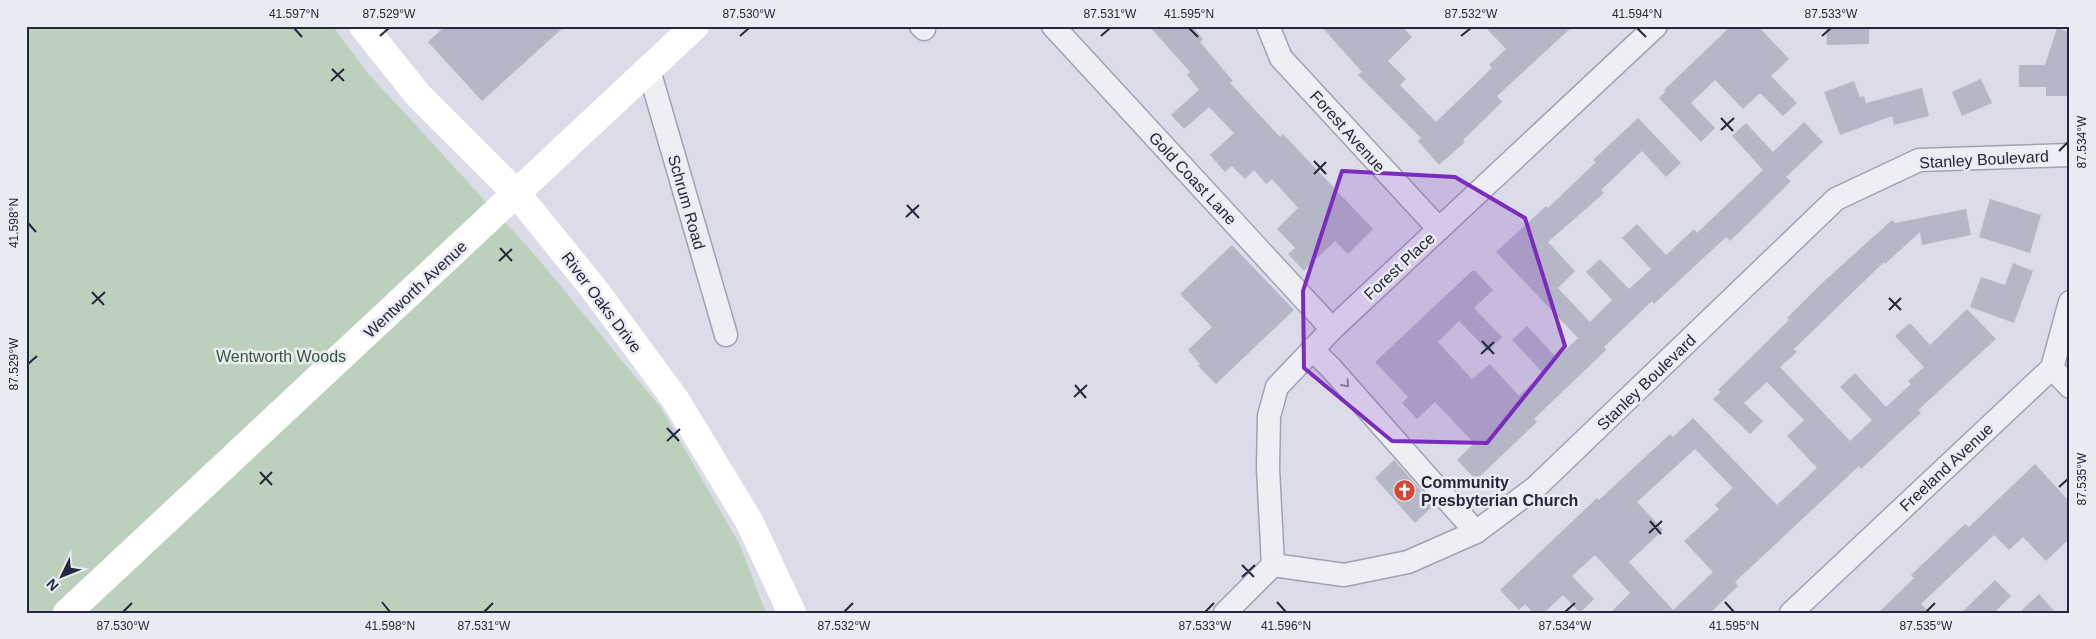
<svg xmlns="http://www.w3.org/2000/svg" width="2096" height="639" font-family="Arial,sans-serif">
  <rect width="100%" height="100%" fill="#dbdce7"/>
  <path fill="#bbd1bc" d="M 26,26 L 333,26 L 366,71 L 535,255 L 661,408 L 740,545 L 766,613 L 26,613 Z"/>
  <g fill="#b5b7c7" fill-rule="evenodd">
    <path d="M 445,26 L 565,26 L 482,101 L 428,42 Z"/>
    <path d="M 1149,26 L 1192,26 L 1203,39 L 1200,42 L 1233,81 L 1230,83 L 1280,137 L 1283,134 L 1373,229 L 1348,254 L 1335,241 L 1304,271 L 1288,254 L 1295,248 L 1277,229 L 1298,208 L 1272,179 L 1266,184 L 1254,170 L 1245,179 L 1232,166 L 1225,172 L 1210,155 L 1234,133 L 1209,107 L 1184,129 L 1171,115 L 1199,90 L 1187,75 L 1190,72 Z"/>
    <path d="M 1321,26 L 1402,26 L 1412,37 L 1388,61 L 1406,79 L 1400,85 L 1436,122 L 1492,68 L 1489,65 L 1506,49 L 1484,26 L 1573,26 L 1497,96 L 1502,102 L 1463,140 L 1465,142 L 1439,165 L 1418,141 L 1421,138 L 1358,75 L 1362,72 Z"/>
    <path d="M 1731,26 L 1758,26 L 1789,59 L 1771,76 L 1797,103 L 1783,116 L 1760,93 L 1743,109 L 1715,80 L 1691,103 L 1715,128 L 1701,142 L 1659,98 L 1666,91 L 1664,90 Z"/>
    <path d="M 1826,26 L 1869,26 L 1869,44 L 1827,45 Z"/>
    <path d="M 2057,28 L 2070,32 L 2070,96 L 2046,96 L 2046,87 L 2019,87 L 2019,65 L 2045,65 Z"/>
    <path d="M 1981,79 L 1992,103 L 1962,116 L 1952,92 Z"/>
    <path d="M 1854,81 L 1860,97 L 1864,96 L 1866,103 L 1922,88 L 1929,116 L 1894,125 L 1892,116 L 1840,135 L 1824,92 Z"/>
    <path d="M 1638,118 L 1681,163 L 1666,177 L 1642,151 L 1601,190 L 1604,193 L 1548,242 L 1575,271 L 1558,288 L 1590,322 L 1612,300 L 1586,272 L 1600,259 L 1629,289 L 1651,269 L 1622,238 L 1637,224 L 1666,255 L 1694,229 L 1697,233 L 1763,170 L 1732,136 L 1746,123 L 1773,152 L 1804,122 L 1823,142 L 1786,177 L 1791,181 L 1755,217 L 1730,241 L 1726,237 L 1654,304 L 1652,301 L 1604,347 L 1606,350 L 1534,419 L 1537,422 L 1476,480 L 1457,460 L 1474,443 L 1435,402 L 1417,419 L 1402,403 L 1408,397 L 1375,362 L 1472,271 L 1475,271 L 1493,290 L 1474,308 L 1502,337 L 1488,351 L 1459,321 L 1438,342 L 1472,379 L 1490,364 L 1519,396 L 1543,373 L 1512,340 L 1527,326 L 1557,358 L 1578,338 L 1496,252 L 1546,206 L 1548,208 L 1596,162 L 1593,160 Z"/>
    <path d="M 1990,199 L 2041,215 L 2030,253 L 1979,237 Z"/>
    <path d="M 1966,209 L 1971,235 L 1922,245 L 1920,232 L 1885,264 L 1884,262 L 1794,349 L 1797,352 L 1780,367 L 1850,441 L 1872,420 L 1840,387 L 1855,373 L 1886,407 L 1911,384 L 1908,381 L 1924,367 L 1895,336 L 1910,323 L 1930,345 L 1967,309 L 1996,339 L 1918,410 L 1921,413 L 1897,435 L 1861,469 L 1859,466 L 1735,582 L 1738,586 L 1710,613 L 1610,613 L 1630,593 L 1595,555 L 1572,576 L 1594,599 L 1580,613 L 1563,595 L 1544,613 L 1533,613 L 1525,604 L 1519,610 L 1500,590 L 1597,498 L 1599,500 L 1670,434 L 1673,437 L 1693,418 L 1777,505 L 1817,468 L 1787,436 L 1804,420 L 1767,382 L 1744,403 L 1763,421 L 1750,434 L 1713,399 L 1721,392 L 1718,390 L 1789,320 L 1787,318 L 1821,284 L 1892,220 L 1895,223 ZM 1695,449 L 1733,488 L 1715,505 L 1719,509 L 1684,541 L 1713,572 L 1673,610 L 1629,562 L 1663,530 L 1637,502 Z"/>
    <path d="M 1232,245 L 1294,310 L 1216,384 L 1198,366 L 1200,364 L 1188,350 L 1212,327 L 1180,294 Z"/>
    <path d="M 2013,263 L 2033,271 L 2014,323 L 1970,307 L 1981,277 L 2005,285 Z"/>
    <path d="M 1394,460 L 1434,505 L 1415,523 L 1375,478 Z"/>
    <path d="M 2035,464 L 2070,502 L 2070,538 L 2046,561 L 2023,537 L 2009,550 L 1994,535 L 1921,604 L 1930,613 L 1878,613 L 1914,578 L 1911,575 L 1965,524 L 1969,527 Z"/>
    <path d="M 1995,580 L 2011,596 L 1994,613 L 1961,613 Z"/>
    <path d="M 2039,594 L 2056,613 L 2019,613 Z"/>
  </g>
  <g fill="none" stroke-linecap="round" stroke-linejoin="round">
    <defs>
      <g id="street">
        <path d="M 921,26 L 924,29"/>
        <path d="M 1053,26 L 1332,329"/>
        <path d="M 1268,26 L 1281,58 L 1439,229"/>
        <path d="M 649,70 L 726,335"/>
        <path d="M 1312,349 L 1331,368 L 1476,532"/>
        <path d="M 2052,368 L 2070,387"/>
        <path d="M 1273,565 L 1268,468 L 1269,416 L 1277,387 L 1332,329 L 1656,26"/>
        <path d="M 1225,613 L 1273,565 L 1344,575 L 1408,562 L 1476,532 L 1536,487 L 1836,199 L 1919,160 L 2070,155"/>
        <path d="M 1791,613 L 2052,368 L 2070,302"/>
      </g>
    </defs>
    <use href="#street" stroke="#a0a2b1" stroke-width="25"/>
    <use href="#street" stroke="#eeeef5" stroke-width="22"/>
    <g stroke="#fff" stroke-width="28">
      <path d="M 363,26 L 418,95 L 517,194 L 594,289 L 675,399 L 749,521 L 792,613"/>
      <path d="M 67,613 L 695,26"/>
    </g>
  </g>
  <defs><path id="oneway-chevron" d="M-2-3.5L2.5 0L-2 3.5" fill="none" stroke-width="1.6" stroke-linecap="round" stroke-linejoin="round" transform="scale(1.25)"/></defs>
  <use stroke="#898a99" href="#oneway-chevron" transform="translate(1346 384) rotate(48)"/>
  <path fill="#7b2cbf" fill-opacity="0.2" stroke="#7b2cbf" stroke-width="4" stroke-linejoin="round" d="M 1342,171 L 1455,177 L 1525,218 L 1565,346 L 1487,443 L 1392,441 L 1304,368 L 1303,291 Z"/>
  <path fill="none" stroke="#24273d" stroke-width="2" d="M 294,28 L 302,37M 1189,28 L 1198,37M 1637,28 L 1646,37M 380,36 L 389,28M 740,36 L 749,28M 1101,36 L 1110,28M 1461,36 L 1471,28M 1822,36 L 1831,28M 332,69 L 344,81M 331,81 L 344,69M 1721,118 L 1733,131M 1721,130 L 1734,118M 2059,151 L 2068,142M 1314,161 L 1326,174M 1314,174 L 1326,162M 907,205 L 919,218M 906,217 L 919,205M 28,223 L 36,232M 500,248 L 512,261M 499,261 L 512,249M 92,292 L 104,305M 1889,298 L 1901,310M 92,304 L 105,292M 1889,310 L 1901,298M 1482,341 L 1494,354M 1481,354 L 1494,342M 28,364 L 37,356M 1075,385 L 1086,398M 1074,397 L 1087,385M 667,428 L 679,441M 667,441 L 680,429M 260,472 L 272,485M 260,484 L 272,472M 2059,487 L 2068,479M 1650,521 L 1661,534M 1649,533 L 1662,521M 1242,565 L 1254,577M 1242,577 L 1255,565M 382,602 L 390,612M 1277,602 L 1286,612M 1725,602 L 1734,612M 123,612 L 132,603M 484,612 L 493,603M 844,612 L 853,603M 1205,612 L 1214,603M 1565,612 L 1575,603M 1926,612 L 1935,603"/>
  <defs>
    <symbol id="church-disc" viewBox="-11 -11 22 22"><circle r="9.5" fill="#d64835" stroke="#eaecf4"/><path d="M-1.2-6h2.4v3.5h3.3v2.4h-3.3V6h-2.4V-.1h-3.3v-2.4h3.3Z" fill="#fff"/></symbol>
  </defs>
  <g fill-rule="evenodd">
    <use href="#church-disc" x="1392" y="478" width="25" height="25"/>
  </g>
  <g text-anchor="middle" stroke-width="5" stroke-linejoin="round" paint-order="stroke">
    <g font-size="16" fill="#24273d" stroke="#eaecf4">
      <text transform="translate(1348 131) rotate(48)" y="6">Forest Avenue</text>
      <text transform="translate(1984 159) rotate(-3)" y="6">Stanley Boulevard</text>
      <text transform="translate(1193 178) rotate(47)" y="6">Gold Coast Lane</text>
      <text transform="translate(687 202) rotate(74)" y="6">Schrum Road</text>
      <text transform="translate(1399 266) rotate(-43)" y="6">Forest Place</text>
      <text transform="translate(415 289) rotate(-43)" y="6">Wentworth Avenue</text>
      <text transform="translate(602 302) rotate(53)" y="6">River Oaks Drive</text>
      <text transform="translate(1646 382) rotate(-44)" y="6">Stanley Boulevard</text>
      <text transform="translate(1946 467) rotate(-43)" y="6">Freeland Avenue</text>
    </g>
    <g font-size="16" fill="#315a34" stroke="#eaecf4">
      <text x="281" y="362">Wentworth Woods</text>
    </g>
    <g font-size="16" font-weight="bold" fill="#24273d" stroke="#eaecf4" text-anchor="start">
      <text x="1421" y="488">Community<tspan x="1421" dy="18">Presbyterian Church</tspan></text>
    </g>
  </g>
  <rect width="2096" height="639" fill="none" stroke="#eaecf4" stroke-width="55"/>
  <g transform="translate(62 576) rotate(227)" stroke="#eaecf4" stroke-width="4" paint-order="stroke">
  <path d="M0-4L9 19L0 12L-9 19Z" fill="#24273d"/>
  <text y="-8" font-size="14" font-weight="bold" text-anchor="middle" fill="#24273d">N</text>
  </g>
  <rect x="28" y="28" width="2040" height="584" fill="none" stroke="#24273d" stroke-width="2"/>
  <g font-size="12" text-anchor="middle" fill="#24273d">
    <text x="294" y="18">41.597°N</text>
    <text x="389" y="18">87.529°W</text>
    <text x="749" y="18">87.530°W</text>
    <text x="1110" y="18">87.531°W</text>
    <text x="1189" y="18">41.595°N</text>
    <text x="1471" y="18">87.532°W</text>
    <text x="1637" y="18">41.594°N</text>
    <text x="1831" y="18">87.533°W</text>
    <text transform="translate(2082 142) rotate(-90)" y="4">87.534°W</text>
    <text transform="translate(14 223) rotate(-90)" y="4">41.598°N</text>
    <text transform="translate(14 364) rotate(-90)" y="4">87.529°W</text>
    <text transform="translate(2082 479) rotate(-90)" y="4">87.535°W</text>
    <text x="123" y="630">87.530°W</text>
    <text x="390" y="630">41.598°N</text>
    <text x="484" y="630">87.531°W</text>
    <text x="844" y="630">87.532°W</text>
    <text x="1205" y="630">87.533°W</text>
    <text x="1286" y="630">41.596°N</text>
    <text x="1565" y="630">87.534°W</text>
    <text x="1734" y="630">41.595°N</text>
    <text x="1926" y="630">87.535°W</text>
  </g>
</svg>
